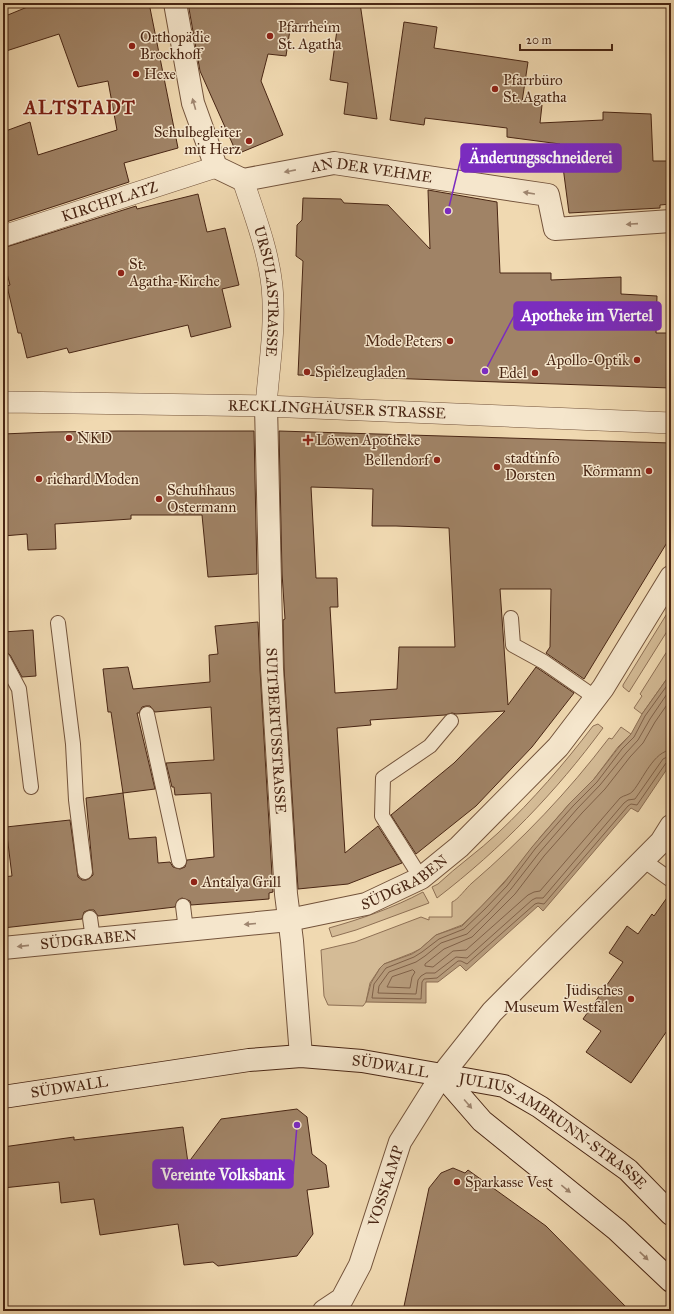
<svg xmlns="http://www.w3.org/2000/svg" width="674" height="1314" font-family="'IM FELL Great Primer',serif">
  <rect width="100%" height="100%" fill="#f0d9b1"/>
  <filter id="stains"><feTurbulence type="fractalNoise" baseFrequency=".005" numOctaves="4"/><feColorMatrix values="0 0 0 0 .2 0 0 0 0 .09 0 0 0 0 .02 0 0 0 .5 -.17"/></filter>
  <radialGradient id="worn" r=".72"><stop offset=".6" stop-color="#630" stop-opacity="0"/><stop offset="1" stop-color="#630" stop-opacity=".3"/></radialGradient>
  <g fill="#d4bb96" stroke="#8e7055">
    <path d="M 671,607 L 671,625 L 629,692 L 623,687 L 623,685 Z"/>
    <path d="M 671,645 L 671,673 L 642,714 L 634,708 L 642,696 L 640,694 Z"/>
    <path d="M 598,724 L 603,728 C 556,792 501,849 437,898 L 432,887 L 438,884 C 457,866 479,851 498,833 C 533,800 564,764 593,726 Z"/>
    <path d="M 621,727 L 631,734 L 618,747 L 594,779 L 570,803 L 542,835 L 514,871 L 482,906 L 462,925 L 436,935 L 420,949 L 412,953 L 384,964 L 380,968 L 370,983 L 366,1002 L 363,1006 L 328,1005 L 324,996 L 321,950 L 355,942 L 421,917 L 429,920 L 429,917 L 452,917 L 452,902 C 458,900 466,888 472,883 C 523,839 568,792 609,738 L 612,739 Z"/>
    <path d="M 423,892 L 429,903 L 356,930 L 332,937 L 329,928 C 361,919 393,908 423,892 Z"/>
  </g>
  <path fill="#b79c7c" stroke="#8b6d52" d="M 671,673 L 671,763 L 638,812 L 631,808 L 543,911 L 538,906 L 466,971 L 460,965 L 438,982 L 426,982 L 426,1003 L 366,1002 L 371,983 L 380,968 L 384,964 L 412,954 L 420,949 L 436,935 L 462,926 L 504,883 L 532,847 L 570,803 L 594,779 L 619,747 L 631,734 L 642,714 Z"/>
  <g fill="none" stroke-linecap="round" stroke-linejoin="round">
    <g stroke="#806148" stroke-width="1">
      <path d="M 671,680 L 645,716 L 634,737 L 622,749 L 597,782 L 573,806 L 535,849 L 507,886 L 485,909 L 464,929 L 439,939 L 422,952 L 414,957 L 386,968 L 374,984 L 372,998 L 421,999 L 422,982 L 424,979 L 437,978 L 458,961 L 461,961 L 467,964 L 535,904 L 538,903 L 544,904 L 628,806 L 631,804 L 637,805 L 666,763 L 671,761"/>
      <path d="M 671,688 L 650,719 L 638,740 L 626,753 L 600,785 L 577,809 L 539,853 L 511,889 L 489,913 L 467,934 L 441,943 L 425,956 L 416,962 L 389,972 L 379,986 L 378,993 L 416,994 L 418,980 L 421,976 L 426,973 L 435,973 L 456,957 L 467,958 L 532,900 L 536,898 L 543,898 L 624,803 L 628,800 L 635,799 L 663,759 L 667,757 L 671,756"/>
      <path d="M 671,699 L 655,722 L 643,743 L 630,757 L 605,789 L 582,813 L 544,856 L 515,894 L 472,937 L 444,949 L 425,964 L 425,966 L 433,967 L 453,951 L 466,950 L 528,895 L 534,892 L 540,891 L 620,798 C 624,795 630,795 633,791 C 643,779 654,751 671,750"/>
      <path d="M 413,970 L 415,972 L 412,977 L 410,988 L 387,987 L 392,977 Z"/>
    </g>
  </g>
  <g fill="#a08366" stroke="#492614" fill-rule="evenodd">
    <path d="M 37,3 L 149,3 L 178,148 L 124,163 L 129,182 L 3,223 L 3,132 L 30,122 L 38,155 L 117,130 L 108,81 L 78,87 L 59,34 L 3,52 L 3,17 Z"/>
    <path d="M 188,3 L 360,3 L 377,119 L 344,114 L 348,83 L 330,80 L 337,30 L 291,23 L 286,56 L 268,54 L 261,81 L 283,135 L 237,154 L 200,71 Z"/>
    <path d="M 404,22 L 437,27 L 434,48 L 528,62 L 522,102 L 542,105 L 540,123 L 603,120 L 603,112 L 651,114 L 653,161 L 671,161 L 671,204 L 660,205 L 660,208 L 569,213 L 560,144 L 507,137 L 507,128 L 425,118 L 424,125 L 390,120 Z"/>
    <path d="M 428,190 L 497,202 L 500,273 L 551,273 L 551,280 L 621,277 L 621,294 L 657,296 L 656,333 L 671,333 L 671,388 L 298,375 L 303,261 L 296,256 L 297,225 L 302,220 L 303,198 L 341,199 L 344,203 L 388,205 L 430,249 Z"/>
    <path d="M 198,194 L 207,232 L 225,228 L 239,285 L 222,289 L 231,327 L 191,337 L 188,325 L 69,353 L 67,348 L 27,358 L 21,333 L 18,333 L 7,286 L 10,285 L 3,258 L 3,248 L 136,206 L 137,209 Z"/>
    <path d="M 118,431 L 254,431 L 257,574 L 208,577 L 202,515 L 131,515 L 131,519 L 55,524 L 56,549 L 28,550 L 27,534 L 3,536 L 3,434 L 50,432 Z"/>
    <path d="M 279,431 L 671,443 L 671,536 L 584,679 L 546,653 L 550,647 L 551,589 L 500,589 L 508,705 L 536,667 L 574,693 L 532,747 L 476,806 L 416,854 L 391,815 L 454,763 L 505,711 L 456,714 L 452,713 L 445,715 L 370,720 L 371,725 L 337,728 L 345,853 L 378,826 L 402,863 L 348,884 L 298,889 L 284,668 L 283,620 L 285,619 L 282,573 ZM 311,487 L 373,489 L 372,526 L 396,526 L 449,528 L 455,647 L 399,647 L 397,689 L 335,693 L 330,607 L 338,607 L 337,578 L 316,578 Z"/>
    <path d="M 258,622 L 260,670 L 273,892 L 269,893 L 269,899 L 191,905 L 190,901 L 182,898 L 178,900 L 175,907 L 98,916 L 94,910 L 89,910 L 84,912 L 82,919 L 3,928 L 3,877 L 12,876 L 6,827 L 70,820 L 78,877 L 82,880 L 86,880 L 90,878 L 93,875 L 86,798 L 123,793 L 111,712 L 108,712 L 103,669 L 128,667 L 133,689 L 210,682 L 209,655 L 218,654 L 215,626 ZM 146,706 L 150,706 L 155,712 L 211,707 L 214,760 L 166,763 L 172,787 L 174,787 L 175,795 L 211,793 L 214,857 L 187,860 L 185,867 L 180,869 L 173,867 L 170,862 L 158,863 L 156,837 L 129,839 L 123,793 L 155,789 L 137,713 L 139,713 L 142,707 Z"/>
    <path d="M 33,630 L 36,676 L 22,677 L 10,655 L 7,652 L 3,651 L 3,632 Z"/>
    <path d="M 671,892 L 671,1025 L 631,1083 L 586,1052 L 601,1031 L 583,1019 L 623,962 L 609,953 L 627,926 L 638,934 L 652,914 L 654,916 Z"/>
    <path d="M 297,1109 L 307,1117 L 312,1154 L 326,1165 L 329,1187 L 307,1190 L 313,1234 L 297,1256 L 218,1266 L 213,1262 L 184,1265 L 178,1224 L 100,1235 L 94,1199 L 61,1203 L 59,1182 L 3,1188 L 3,1147 L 74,1137 L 74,1140 L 183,1127 L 188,1163 L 221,1119 Z"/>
    <path d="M 453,1168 L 465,1173 L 468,1170 L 546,1226 L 630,1311 L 403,1311 L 429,1188 L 441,1173 Z"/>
  </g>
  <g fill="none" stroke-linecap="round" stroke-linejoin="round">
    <defs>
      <g id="service">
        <path d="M 511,618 L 513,645 L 544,662 L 596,698"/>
        <path d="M 58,623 L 73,744 L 76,800 L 85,872"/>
        <path d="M 3,659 L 19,689 L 31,787"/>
        <path d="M 147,714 L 179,861"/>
        <path d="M 643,860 L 671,880"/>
        <path d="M 421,878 L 382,816 L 383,778 L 430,746 L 451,721"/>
        <path d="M 183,906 L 186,930"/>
        <path d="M 90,918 L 93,939"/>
      </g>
      <g id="pedestrian">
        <path id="s1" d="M 243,180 C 254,214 268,249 272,286 C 276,326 269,366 266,406"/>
        <path id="s2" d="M 3,236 L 216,167"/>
        <path id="s3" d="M 3,403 L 8,402 L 266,406 L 671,423"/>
      </g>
      <g id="minor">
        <path id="s4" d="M 175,3 L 193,103 L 216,167 L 243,180 L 334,163 L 548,195 L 555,229 L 671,221"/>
        <path id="s5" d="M 266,406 L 272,669 L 286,894 L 292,941 L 301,1056"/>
        <path id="s6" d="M 3,948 L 289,920 L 366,904 L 421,878 L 459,847 L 558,747 L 603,688 L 671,577"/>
        <path id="s7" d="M 324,1311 L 342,1299 L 360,1265 L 400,1142 L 442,1075 L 492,1012 L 661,842 L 671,826"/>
      </g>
      <g id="secondary">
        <path d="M 442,1075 L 482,1121 L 617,1230 L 671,1281"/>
        <path id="s8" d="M 3,1097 L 249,1060 L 301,1056 L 362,1061 L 442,1075 L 504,1086 L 540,1107 L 628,1170 L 671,1214"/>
      </g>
    </defs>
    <use href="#service" stroke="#73533b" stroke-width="16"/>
    <use href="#pedestrian" stroke="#73533b" stroke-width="22"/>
    <use href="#minor" stroke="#73533b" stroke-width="24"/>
    <use href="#secondary" stroke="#492614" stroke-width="24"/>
    <use href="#service" stroke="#f5e6cc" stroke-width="14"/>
    <use href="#pedestrian" stroke="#f5e6cc" stroke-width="21"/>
    <use href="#minor" stroke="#f5e6cc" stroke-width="22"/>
    <use href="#secondary" stroke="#f5e6cc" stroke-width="22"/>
  </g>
  <defs><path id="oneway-solid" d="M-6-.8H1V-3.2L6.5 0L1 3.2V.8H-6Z"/></defs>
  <g fill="#9f8670">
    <use href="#oneway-solid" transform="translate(194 104) rotate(-106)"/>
    <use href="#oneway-solid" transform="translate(290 171) rotate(169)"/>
    <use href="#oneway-solid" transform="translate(529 193) rotate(-171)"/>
    <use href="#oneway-solid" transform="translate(632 224) rotate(176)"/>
    <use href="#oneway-solid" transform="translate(250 924) rotate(175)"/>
    <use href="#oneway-solid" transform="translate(23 946) rotate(174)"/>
    <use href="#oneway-solid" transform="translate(468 1104) rotate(49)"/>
    <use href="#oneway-solid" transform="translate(566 1189) rotate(39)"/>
    <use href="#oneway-solid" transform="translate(644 1256) rotate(44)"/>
  </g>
  <g fill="#8f2418" stroke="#f5e6cc" stroke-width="1.5">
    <circle cx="270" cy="36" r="4"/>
    <circle cx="132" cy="46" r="4"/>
    <circle cx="136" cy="74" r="4"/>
    <circle cx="495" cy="89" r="4"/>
    <circle cx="249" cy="141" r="4"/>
    <circle cx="121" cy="273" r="4"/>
    <circle cx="450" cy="341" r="4"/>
    <circle cx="637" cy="360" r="4"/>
    <circle cx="307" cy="372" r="4"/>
    <circle cx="535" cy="373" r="4"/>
    <circle cx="69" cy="438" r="4"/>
    <path d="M306 434h4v4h4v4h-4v4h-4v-4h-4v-4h4z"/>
    <circle cx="437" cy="460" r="4"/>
    <circle cx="497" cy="467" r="4"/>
    <circle cx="649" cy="471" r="4"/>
    <circle cx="39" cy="479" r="4"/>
    <circle cx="159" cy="499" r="4"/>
    <circle cx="194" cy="882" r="4"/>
    <circle cx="631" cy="999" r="4"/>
    <circle cx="457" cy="1182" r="4"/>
  </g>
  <g text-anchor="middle" stroke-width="3" stroke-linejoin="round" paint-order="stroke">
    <g font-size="15" fill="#492614" stroke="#f5e6cc" text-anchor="start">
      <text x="278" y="32">Pfarrheim<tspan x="278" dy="17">St. Agatha</tspan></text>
      <text x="140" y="42">Orthopädie<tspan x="140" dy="17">Brockhoff</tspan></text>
      <text x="144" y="79">Hexe</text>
      <text x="503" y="85">Pfarrbüro<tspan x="503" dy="17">St. Agatha</tspan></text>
      <text x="241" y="137" text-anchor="end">Schulbegleiter<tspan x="241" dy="17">mit Herz</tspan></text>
      <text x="129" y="269">St.<tspan x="129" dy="17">Agatha-Kirche</tspan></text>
      <text x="442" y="346" text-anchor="end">Mode Peters</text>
      <text x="629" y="365" text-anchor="end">Apollo-Optik</text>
      <text x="315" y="377">Spielzeugladen</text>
      <text x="527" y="378" text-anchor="end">Edel</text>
      <text x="77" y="443">NKD</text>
      <text x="316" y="445">Löwen Apotheke</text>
      <text x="505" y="463">stadtinfo<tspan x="505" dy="17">Dorsten</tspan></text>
      <text x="429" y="465" text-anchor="end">Bellendorf</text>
      <text x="641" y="476" text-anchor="end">Körmann</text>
      <text x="47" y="484">richard Moden</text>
      <text x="167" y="495">Schuhhaus<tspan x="167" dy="17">Ostermann</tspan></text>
      <text x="202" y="887">Antalya Grill</text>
      <text x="623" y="995" text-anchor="end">Jüdisches<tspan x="623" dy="17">Museum Westfalen</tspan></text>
      <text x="465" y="1187">Sparkasse Vest</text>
    </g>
    <g font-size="15" fill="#492614" stroke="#f5e6cc">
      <text dy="5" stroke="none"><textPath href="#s4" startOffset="330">AN DER VEHME</textPath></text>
      <text dy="5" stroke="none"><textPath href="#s2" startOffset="112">KIRCHPLATZ</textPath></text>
      <text dy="5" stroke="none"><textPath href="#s1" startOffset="115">URSULASTRASSE</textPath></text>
      <text dy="5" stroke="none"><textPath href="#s3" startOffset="334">RECKLINGHÄUSER STRASSE</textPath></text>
      <text dy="5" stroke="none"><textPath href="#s5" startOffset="325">SUITBERTUSSTRASSE</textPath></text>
      <text dy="5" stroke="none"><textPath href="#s6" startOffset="410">SÜDGRABEN</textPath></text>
      <text dy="5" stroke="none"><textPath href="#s6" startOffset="86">SÜDGRABEN</textPath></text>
      <text dy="5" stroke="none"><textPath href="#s8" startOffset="391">SÜDWALL</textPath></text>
      <text dy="5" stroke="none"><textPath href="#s8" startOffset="67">SÜDWALL</textPath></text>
      <text dy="5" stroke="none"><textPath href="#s8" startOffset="570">JULIUS-AMBRUNN-STRASSE</textPath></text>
      <text dy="5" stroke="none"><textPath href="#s7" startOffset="143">VOSSKAMP</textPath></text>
    </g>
    <g font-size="19" font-weight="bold" letter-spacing="1" fill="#7a1f14" stroke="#f5e6cc">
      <text x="80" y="114">ALTSTADT</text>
    </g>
  </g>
  <path fill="none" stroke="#7b2cbf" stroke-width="1.5" d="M448 211L461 158M485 371L514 316M297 1125L293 1174"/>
  <g fill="#7b2cbf" stroke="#f5e6cc" stroke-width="1.5">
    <circle cx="448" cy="211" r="4"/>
    <circle cx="485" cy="371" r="4"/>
    <circle cx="297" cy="1125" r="4"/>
  </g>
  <g fill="#7b2cbf" stroke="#7b2cbf" stroke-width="1.5">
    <rect x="461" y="144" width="160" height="28" rx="4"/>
    <rect x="514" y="302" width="147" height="28" rx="4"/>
    <rect x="153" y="1160" width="140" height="28" rx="4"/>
  </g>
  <g font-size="16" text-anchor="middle" font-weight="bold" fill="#fff">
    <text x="541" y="163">Änderungsschneiderei</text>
    <text x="587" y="321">Apotheke im Viertel</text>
    <text x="223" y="1180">Vereinte Volksbank</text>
  </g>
  <rect width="674" height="1314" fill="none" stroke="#f0d9b1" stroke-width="16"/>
  <rect x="4" y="4" width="666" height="1306" fill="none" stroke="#492614" stroke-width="2"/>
  <rect x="8" y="8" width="658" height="1298" fill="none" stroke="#492614"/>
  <path d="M520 44v6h92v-6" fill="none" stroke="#492614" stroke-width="2"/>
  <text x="526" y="44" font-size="12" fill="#492614" stroke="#f5e6cc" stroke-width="3" paint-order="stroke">20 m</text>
  <rect width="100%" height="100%" filter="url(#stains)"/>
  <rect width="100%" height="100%" fill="url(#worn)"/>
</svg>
